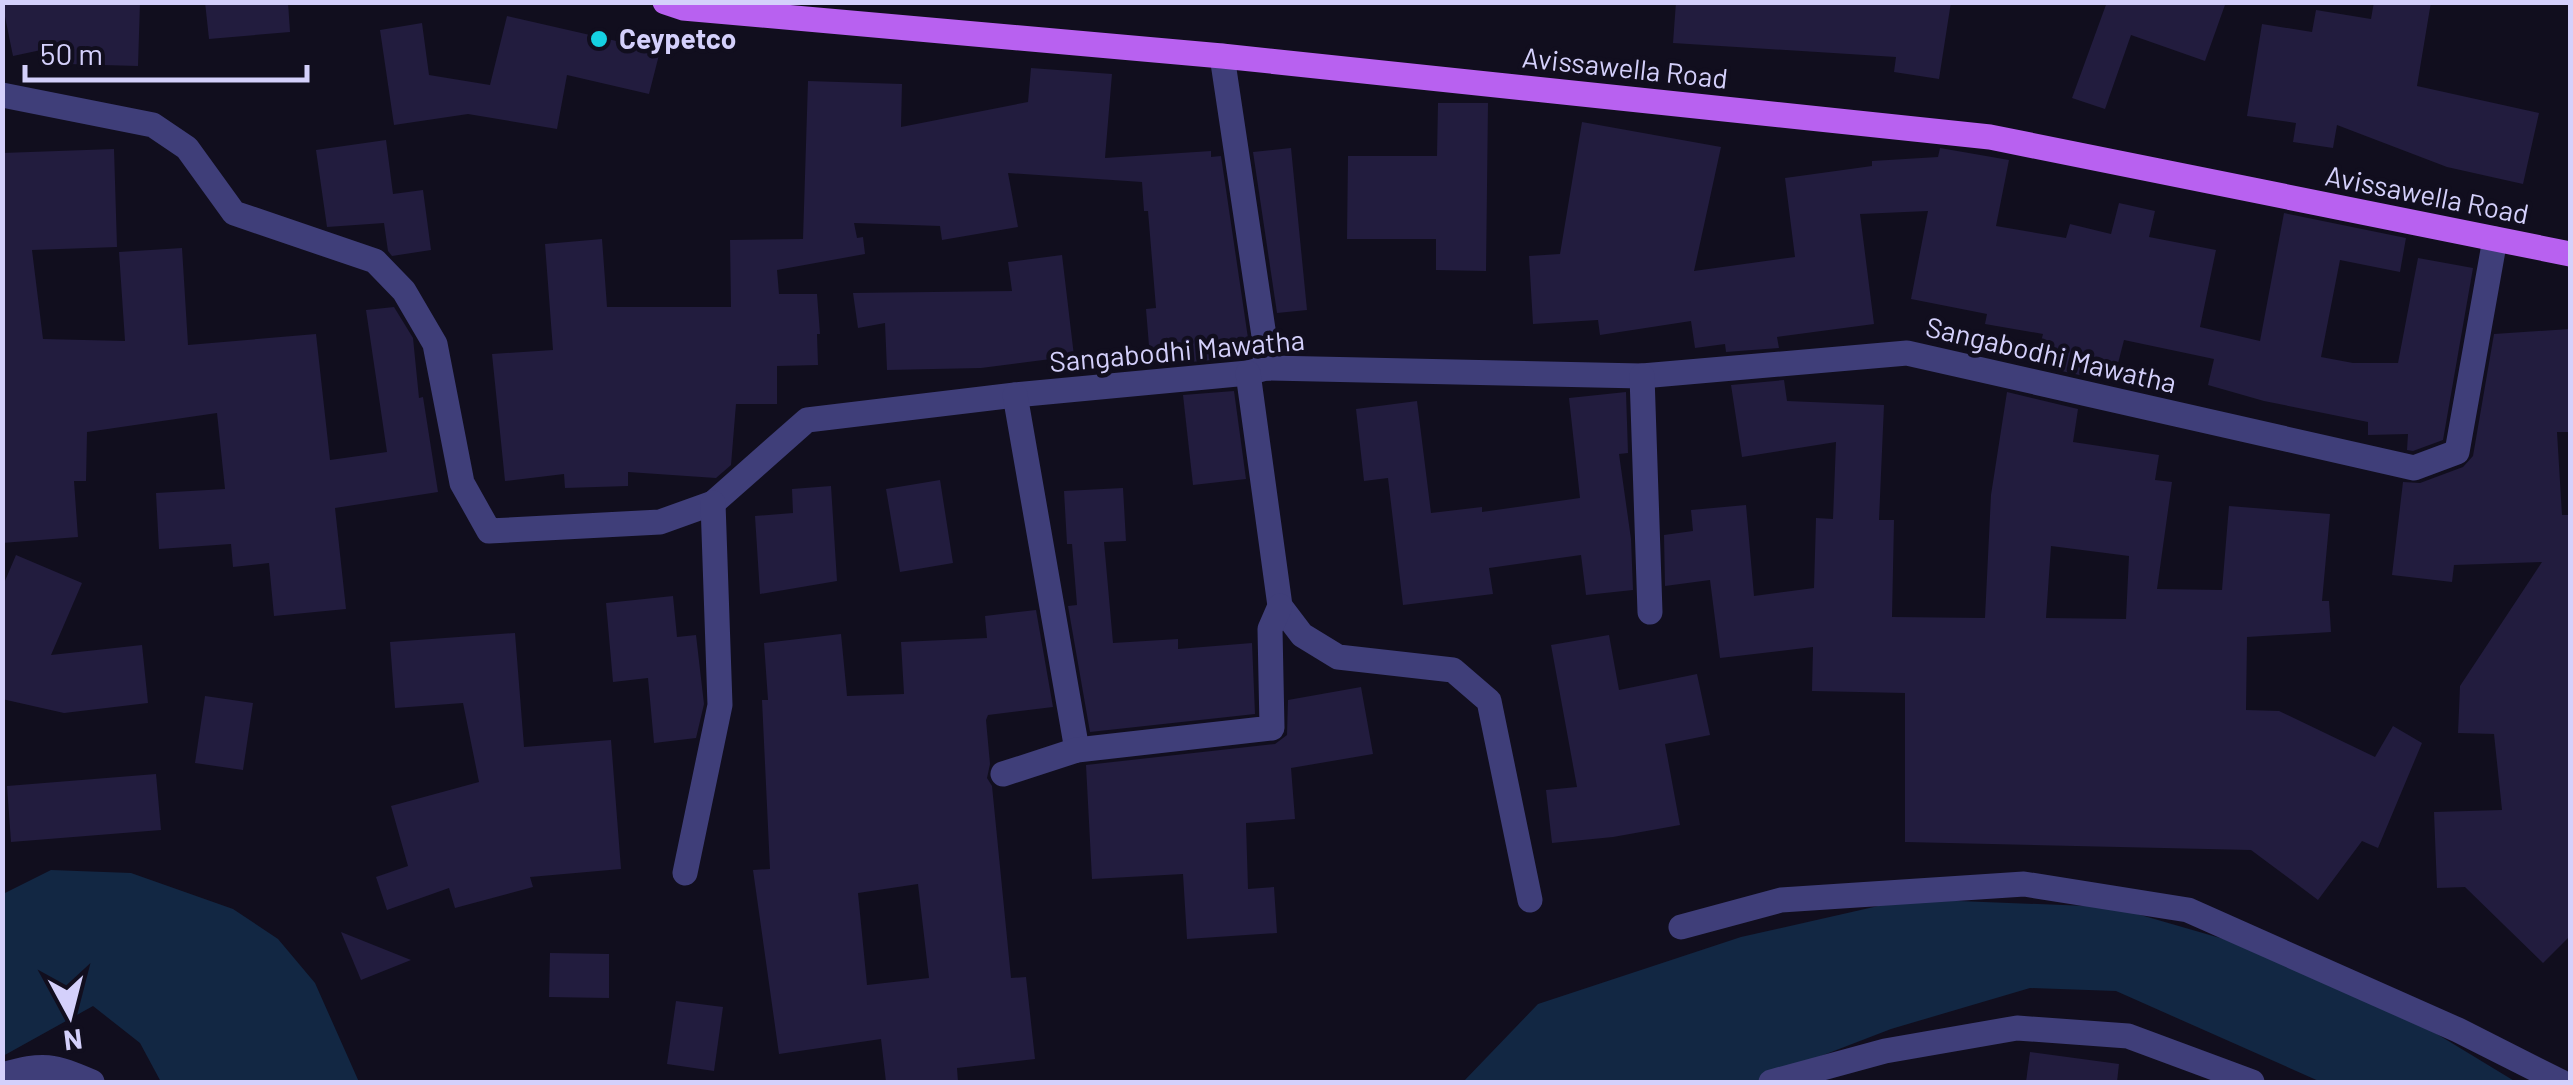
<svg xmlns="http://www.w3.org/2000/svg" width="2573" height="1085" font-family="Barlow,sans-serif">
  <rect width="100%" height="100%" fill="#110e1e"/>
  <g fill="#122743">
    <path d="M 51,870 L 131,873 L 233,909 L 278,939 L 315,983 L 359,1082 L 161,1082 L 140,1043 L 93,1006 L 3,1056 L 3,894 Z"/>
    <path d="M 1909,899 L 2113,907 L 2272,953 L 2427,1028 L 2516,1082 L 2321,1082 L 2116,991 L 2030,988 L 1891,1029 L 1753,1082 L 1463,1082 L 1538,1004 L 1741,937 Z"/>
  </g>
  <g fill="#221c3e" fill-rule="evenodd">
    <path d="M 2,2 L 140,2 L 138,66 L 68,64 L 69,44 L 13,56 Z"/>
    <path d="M 205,2 L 288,2 L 290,32 L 209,39 Z"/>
    <path d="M 1676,2 L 1892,5 L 1951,2 L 1939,79 L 1894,72 L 1896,57 L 1673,43 Z"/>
    <path d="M 2107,2 L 2226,2 L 2205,61 L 2131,35 L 2105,109 L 2072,98 Z"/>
    <path d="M 2374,2 L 2431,2 L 2417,86 L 2539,113 L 2523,184 L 2447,167 L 2337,125 L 2333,148 L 2293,142 L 2296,123 L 2247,116 L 2262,24 L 2312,32 L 2316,10 L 2371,19 Z"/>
    <path d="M 507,16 L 660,51 L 649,94 L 567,75 L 557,129 L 468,114 L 394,125 L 380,30 L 422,23 L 429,75 L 490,85 Z"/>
    <path d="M 1031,68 L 1112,74 L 1105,158 L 1211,151 L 1211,157 L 1221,156 L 1248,338 L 1249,351 L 1243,352 L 1243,357 L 1180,363 L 1179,356 L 1150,358 L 1146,309 L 1156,308 L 1148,211 L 1144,211 L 1142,182 L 1008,173 L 1018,227 L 942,240 L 940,226 L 854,223 L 857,238 L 863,237 L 865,254 L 777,270 L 779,294 L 817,294 L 820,334 L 817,334 L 818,365 L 777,366 L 777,404 L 736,404 L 731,465 L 716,478 L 628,472 L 628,486 L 565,488 L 564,474 L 505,481 L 492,354 L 553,350 L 545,244 L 602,239 L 607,307 L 731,307 L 730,240 L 803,239 L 808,81 L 902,84 L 901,127 L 1028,102 Z"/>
    <path d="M 1438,103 L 1488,103 L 1486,271 L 1436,270 L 1436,239 L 1347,239 L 1348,156 L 1437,156 Z"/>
    <path d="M 1582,122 L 1721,147 L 1694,271 L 1795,257 L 1785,178 L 1872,166 L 1872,161 L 1938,157 L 1940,148 L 2009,160 L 1996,226 L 2066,238 L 2070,224 L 2111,234 L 2119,203 L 2155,211 L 2149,237 L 2216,250 L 2200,327 L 2260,341 L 2284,213 L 2406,238 L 2400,272 L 2340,260 L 2321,357 L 2353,363 L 2398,363 L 2418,258 L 2473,268 L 2443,440 L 2413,451 L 2407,450 L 2408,434 L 2368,435 L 2368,422 L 2264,401 L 2208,385 L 2214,359 L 2124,340 L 2116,371 L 2086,364 L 2084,376 L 2035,365 L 2043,334 L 1985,324 L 1987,314 L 1911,299 L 1928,211 L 1860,214 L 1874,324 L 1777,337 L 1779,348 L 1726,352 L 1725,344 L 1695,348 L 1691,321 L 1600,335 L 1598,320 L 1533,324 L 1529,256 L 1560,254 Z"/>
    <path d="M 386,140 L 393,194 L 423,190 L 431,250 L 392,256 L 388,251 L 384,223 L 327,227 L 316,150 Z"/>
    <path d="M 1291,148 L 1307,310 L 1277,313 L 1253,152 Z"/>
    <path d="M 114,149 L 117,247 L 32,250 L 43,339 L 125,341 L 119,252 L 182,248 L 188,345 L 316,334 L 330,460 L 387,452 L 366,310 L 394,307 L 413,338 L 419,398 L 423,397 L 438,492 L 335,508 L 346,609 L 274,616 L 269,563 L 233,567 L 231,544 L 159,549 L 156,493 L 225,489 L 217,413 L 87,432 L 86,481 L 74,481 L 78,537 L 2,543 L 2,153 Z"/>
    <path d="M 1062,255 L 1074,356 L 981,368 L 887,370 L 885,323 L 858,328 L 853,293 L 1012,291 L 1008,262 Z"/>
    <path d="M 2570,329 L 2570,432 L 2557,432 L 2562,515 L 2570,515 L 2570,936 L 2543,963 L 2465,887 L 2437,888 L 2434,812 L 2502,810 L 2494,734 L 2458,733 L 2460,686 L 2542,562 L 2454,565 L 2452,582 L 2392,575 L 2403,482 L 2420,483 L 2463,467 L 2473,456 L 2494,334 Z"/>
    <path d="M 1784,380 L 1787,401 L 1884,405 L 1879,520 L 1894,520 L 1892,617 L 1985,618 L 1991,495 L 2007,392 L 2078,409 L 2073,442 L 2159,455 L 2155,480 L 2172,482 L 2157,589 L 2222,590 L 2229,506 L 2330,514 L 2322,601 L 2329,601 L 2331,632 L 2247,637 L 2246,710 L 2279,711 L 2375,757 L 2393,726 L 2422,743 L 2378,848 L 2362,841 L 2318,900 L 2251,850 L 1905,842 L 1905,693 L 1812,691 L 1813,647 L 1720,658 L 1710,580 L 1665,586 L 1664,535 L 1693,531 L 1691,510 L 1746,505 L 1754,596 L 1814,588 L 1816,518 L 1833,519 L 1836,442 L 1742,457 L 1731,385 ZM 2051,546 L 2129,556 L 2126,619 L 2046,618 Z"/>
    <path d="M 1234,391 L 1246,479 L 1193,485 L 1183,395 Z"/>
    <path d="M 1626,392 L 1628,453 L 1619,454 L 1631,539 L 1633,590 L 1586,595 L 1581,555 L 1489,568 L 1493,594 L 1403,605 L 1388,478 L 1364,481 L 1356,409 L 1417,401 L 1431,513 L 1482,507 L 1482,512 L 1580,498 L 1569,398 Z"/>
    <path d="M 940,480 L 953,563 L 900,572 L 886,489 Z"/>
    <path d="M 831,486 L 837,581 L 760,594 L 755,516 L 793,513 L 792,489 Z"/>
    <path d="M 1123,488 L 1126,541 L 1104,542 L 1113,643 L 1178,639 L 1178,649 L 1252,643 L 1255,714 L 1090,732 L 1068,606 L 1077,605 L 1072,544 L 1067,544 L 1064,491 Z"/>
    <path d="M 16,555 L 82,583 L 51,655 L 142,645 L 148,703 L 64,713 L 2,699 L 2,588 Z"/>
    <path d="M 673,596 L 677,637 L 696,635 L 704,704 L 696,738 L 654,743 L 648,678 L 613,682 L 606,603 Z"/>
    <path d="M 1036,610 L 1053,707 L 988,715 L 986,720 L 990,764 L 987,778 L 992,786 L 1011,978 L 1026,977 L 1035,1059 L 957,1068 L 958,1082 L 886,1082 L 881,1039 L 779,1054 L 753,870 L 770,869 L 762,700 L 768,700 L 764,643 L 841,634 L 847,696 L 904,694 L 901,642 L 987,638 L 985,616 ZM 918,884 L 929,978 L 867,985 L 858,893 Z"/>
    <path d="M 515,633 L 524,747 L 611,740 L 621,869 L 530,877 L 533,887 L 455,908 L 449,888 L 387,910 L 376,877 L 408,866 L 391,806 L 479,782 L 463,703 L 395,708 L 390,642 Z"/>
    <path d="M 1609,635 L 1619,690 L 1697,674 L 1710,735 L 1665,744 L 1680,825 L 1613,837 L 1552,843 L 1546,790 L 1577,787 L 1551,645 Z"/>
    <path d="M 1361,687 L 1373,754 L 1291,768 L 1295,819 L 1246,823 L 1248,889 L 1274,887 L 1277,933 L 1187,939 L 1183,874 L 1092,879 L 1086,765 L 1275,744 L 1287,735 L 1288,700 Z"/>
    <path d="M 205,696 L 253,703 L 243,770 L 195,763 Z"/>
    <path d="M 156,774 L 161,830 L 11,842 L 7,786 Z"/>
    <path d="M 341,932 L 411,960 L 361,980 Z"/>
    <path d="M 550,953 L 609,954 L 609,998 L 549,997 Z"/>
    <path d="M 676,1001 L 723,1007 L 714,1071 L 667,1064 Z"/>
    <path d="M 2030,1052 L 2119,1064 L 2117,1082 L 2026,1082 Z"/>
  </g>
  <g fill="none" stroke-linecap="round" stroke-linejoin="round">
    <g stroke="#3f3e79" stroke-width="25">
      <path d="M 1222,56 L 1264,336 L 1266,368"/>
      <path d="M 2,95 L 153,125 L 187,148 L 234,213 L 375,261 L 404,291 L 435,344 L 462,483 L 489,531 L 660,522 L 713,503 L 807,420 L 1015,395 L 1248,373 L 1266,368 L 1642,376 L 1907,353 L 2414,468 L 2457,452 L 2495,239"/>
      <path d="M 1248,373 L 1280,606 L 1302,635 L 1338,657 L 1453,670 L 1489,701 L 1530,900"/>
      <path d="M 1642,376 L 1650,612"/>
      <path d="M 1015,395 L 1077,750"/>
      <path d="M 1003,774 L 1077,750 L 1272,728 L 1270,629 L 1280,606"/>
      <path d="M 685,873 L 720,705 L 713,503"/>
      <path d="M 1681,927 L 1781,900 L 2024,884 L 2188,910 L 2458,1030 L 2561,1082"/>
      <path d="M 2,1075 C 45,1063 52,1065 92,1082"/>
      <path d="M 1771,1082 L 1885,1051 L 2017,1028 L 2128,1036 L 2252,1082"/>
    </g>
    <path stroke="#b861f0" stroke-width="25" d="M 665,2 L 683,8 L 1222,56 L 1990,137 L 2570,254"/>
  </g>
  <circle fill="#15d1e2" stroke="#110e1e" stroke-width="4" cx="599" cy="39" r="10"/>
  <g text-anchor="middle" stroke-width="9" stroke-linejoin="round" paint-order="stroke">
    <g font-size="28" font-weight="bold" fill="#d4d0fb" stroke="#110e1e" text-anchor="start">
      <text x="619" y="49">Ceypetco</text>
    </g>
    <g font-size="28" fill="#d4d0fb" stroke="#110e1e">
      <text transform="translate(1625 68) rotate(6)" y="10">Avissawella Road</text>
      <text transform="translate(2427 195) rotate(11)" y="10">Avissawella Road</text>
      <text transform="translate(1177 351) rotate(-5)" y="10">Sangabodhi Mawatha</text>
      <text transform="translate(2051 355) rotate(13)" y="10">Sangabodhi Mawatha</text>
    </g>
  </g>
  <rect width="2573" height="1085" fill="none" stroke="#d4d0fb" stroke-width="10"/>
  <g transform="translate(70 1015) rotate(173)" stroke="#110e1e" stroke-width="8" paint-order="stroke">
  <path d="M0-8L18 38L0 25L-18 38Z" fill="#d4d0fb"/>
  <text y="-15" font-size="28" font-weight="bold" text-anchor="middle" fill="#d4d0fb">N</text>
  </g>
  <path d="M25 65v15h282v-15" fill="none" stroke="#d4d0fb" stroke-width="5"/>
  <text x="40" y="65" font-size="30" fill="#d4d0fb" stroke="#110e1e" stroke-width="8" paint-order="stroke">50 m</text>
</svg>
